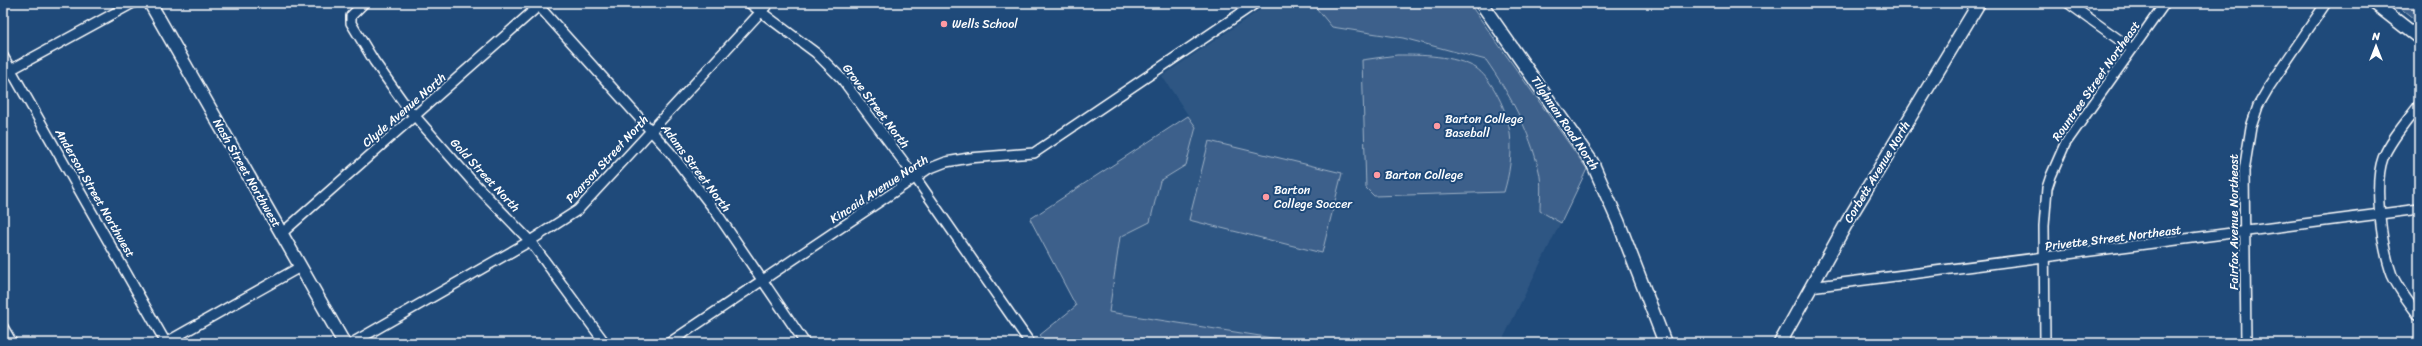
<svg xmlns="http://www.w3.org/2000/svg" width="2422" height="346" font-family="Sriracha,sans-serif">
  <rect width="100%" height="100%" fill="#1f4a7a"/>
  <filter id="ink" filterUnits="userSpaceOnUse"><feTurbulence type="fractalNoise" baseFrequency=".025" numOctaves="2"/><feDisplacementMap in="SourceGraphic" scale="8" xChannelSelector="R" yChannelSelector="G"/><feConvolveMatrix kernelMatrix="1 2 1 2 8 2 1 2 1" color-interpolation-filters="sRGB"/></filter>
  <g filter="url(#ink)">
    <path fill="#2e5683" d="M 1270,3 L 1312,3 L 1332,27 L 1402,38 L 1486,60 L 1587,169 L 1501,343 L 1304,343 L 1109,312 L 1120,237 L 1150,222 L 1160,181 L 1186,164 L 1196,127 L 1162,76 Z"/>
    <g fill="#3c618b" stroke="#9eb0c5">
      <path d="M 1312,3 L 1469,3 L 1587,169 L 1561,223 L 1540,211 C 1540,199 1542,183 1539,171 C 1530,131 1509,93 1486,60 L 1403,38 L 1332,27 Z"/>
      <path d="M 2394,3 L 2419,3 L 2419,23 Z"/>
      <path d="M 1397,55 C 1422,55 1453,55 1476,68 C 1483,73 1489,81 1494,89 C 1514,122 1515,155 1504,192 L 1374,196 L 1366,188 L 1362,60 Z"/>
      <path d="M 1188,116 L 1196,127 L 1186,165 L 1160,181 L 1150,222 L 1120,237 L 1109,312 L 1304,343 L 1046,343 L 1040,335 L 1076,306 L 1030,219 Z"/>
      <path d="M 1209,141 L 1342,173 L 1322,253 L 1189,220 Z"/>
    </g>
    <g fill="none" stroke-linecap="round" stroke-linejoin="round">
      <defs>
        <g id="street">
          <path d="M 364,3 L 351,16 L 351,23 L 374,61 L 406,106 L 472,181 L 530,241 L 605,343"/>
          <path d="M 536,3 L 670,152 L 716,212 L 805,343"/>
          <path d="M 749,3 L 816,53 L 842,79 L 915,177 L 1030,343"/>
          <path d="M 2068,3 L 2132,49"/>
          <path d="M 3,56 L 166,343"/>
          <path d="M 3,74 L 133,3"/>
          <path d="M 2419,105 C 2407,121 2391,139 2383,158 C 2373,185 2382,248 2392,275 C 2399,290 2409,303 2419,316"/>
          <path d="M 281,234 L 542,3"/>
          <path d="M 1810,287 L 2419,209"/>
          <path d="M 3,327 L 12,343"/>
          <path d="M 165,343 L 300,267"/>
          <path d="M 352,343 L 530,241 L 578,210 L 769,3"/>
          <path d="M 669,343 L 928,169 L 946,162 L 969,158 L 1034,153 L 1256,3"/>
          <path d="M 2045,343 L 2044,226 L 2047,188 L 2051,176 L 2065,144 L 2165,3"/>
          <path d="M 2246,343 L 2244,171 L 2251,127 L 2258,106 L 2269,87 L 2326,3"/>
        </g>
        <g id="secondary">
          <path d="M 150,3 L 344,343"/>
          <path d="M 1481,3 L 1592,162 L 1618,221 L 1665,343"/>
          <path d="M 2374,3 L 2419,38"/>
          <path d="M 1780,343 L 1850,217 L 1979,3"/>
        </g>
      </defs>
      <use href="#street" stroke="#fff" stroke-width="12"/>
      <use href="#secondary" stroke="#fff" stroke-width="15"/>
      <use href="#street" stroke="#1f4a7a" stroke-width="9"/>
      <use href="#secondary" stroke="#1f4a7a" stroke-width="12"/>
    </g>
  </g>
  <g fill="#ff9aa2" stroke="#1f4a7a" stroke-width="1.5">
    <circle cx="944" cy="24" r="4"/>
    <circle cx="1437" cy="126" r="4"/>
    <circle cx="1377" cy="175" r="4"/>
    <circle cx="1266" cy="197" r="4"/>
  </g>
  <g text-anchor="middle" stroke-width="4" stroke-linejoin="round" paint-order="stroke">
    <g font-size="12" fill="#fff" stroke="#1f4a7a" text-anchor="start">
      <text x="952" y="28">Wells School</text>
      <text x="1445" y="123">Barton College<tspan x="1445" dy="14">Baseball</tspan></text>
      <text x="1385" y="179">Barton College</text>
      <text x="1274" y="194">Barton<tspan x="1274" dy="14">College Soccer</tspan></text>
    </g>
    <g font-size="12" fill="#fff" stroke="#1f4a7a">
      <text transform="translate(2096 81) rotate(-55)" y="4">Rountree Street Northeast</text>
      <text transform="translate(876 106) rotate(53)" y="4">Grove Street North</text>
      <text transform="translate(404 110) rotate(-41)" y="4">Clyde Avenue North</text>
      <text transform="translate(1565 123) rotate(56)" y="4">Tilghman Road North</text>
      <text transform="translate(607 159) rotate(-47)" y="4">Pearson Street North</text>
      <text transform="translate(696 168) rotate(53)" y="4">Adams Street North</text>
      <text transform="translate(1877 172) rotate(-59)" y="4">Corbett Avenue North</text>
      <text transform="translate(247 173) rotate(60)" y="4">Nash Street Northwest</text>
      <text transform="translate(485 175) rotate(47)" y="4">Gold Street North</text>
      <text transform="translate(879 189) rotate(-33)" y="4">Kincaid Avenue North</text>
      <text transform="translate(95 193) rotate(60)" y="4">Anderson Street Northwest</text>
      <text transform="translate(2234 222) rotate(-90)" y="4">Fairfax Avenue Northeast</text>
      <text transform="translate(2113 238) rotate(-7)" y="4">Privette Street Northeast</text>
    </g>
  </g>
  <rect width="2422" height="346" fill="none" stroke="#1f4a7a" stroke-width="16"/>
  <rect x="8" y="8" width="2406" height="330" fill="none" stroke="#fff" stroke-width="1.5" filter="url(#ink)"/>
  <g transform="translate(2376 46)" stroke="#1f4a7a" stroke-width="3" paint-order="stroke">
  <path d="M0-3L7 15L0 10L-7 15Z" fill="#ffffff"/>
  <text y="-6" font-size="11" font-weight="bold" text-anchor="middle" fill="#ffffff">N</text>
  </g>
</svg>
